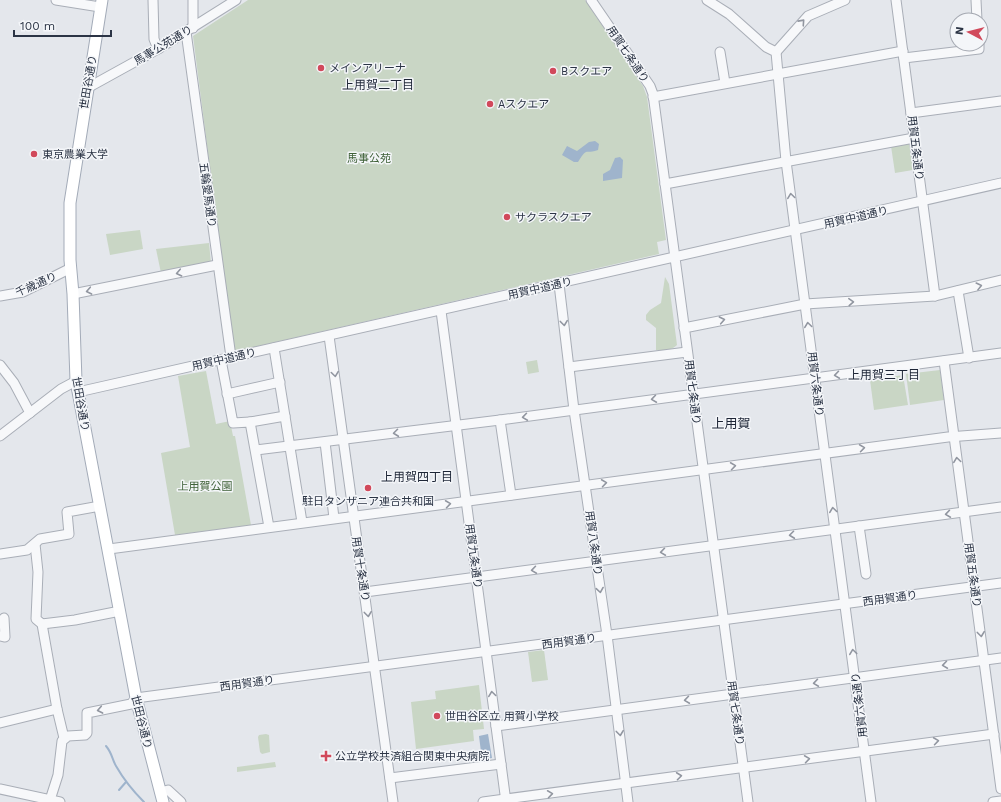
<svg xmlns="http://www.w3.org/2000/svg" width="1001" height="802" font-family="'Work Sans','Noto Sans JP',sans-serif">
  <rect width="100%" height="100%" fill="#e4e7ec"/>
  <g fill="#c9d6c5">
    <path d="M 248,0 L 585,0 L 643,86 L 647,97 L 666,240 L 657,242 L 659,254 L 237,351 L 233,348 L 193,36 Z"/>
    <path d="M 909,143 L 913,170 L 895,173 L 891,146 Z"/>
    <path d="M 140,230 L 143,249 L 110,255 L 106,234 Z"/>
    <path d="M 209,243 L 211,263 L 161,273 L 156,249 Z"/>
    <path d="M 665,277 L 669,284 L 677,345 C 670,351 665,351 656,350 L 656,328 L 646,320 L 646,315 L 650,310 L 661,303 Z"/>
    <path d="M 537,360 L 539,372 L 528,374 L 526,362 Z"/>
    <path d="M 940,370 L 944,400 L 910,405 L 906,374 Z"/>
    <path d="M 206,371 L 216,424 L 230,421 L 233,436 L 235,436 L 251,525 L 175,535 L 161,453 L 190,447 L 178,376 Z"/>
    <path d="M 903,375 L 908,405 L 874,410 L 870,380 Z"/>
    <path d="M 544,650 L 548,680 L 532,682 L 528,652 Z"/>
    <path d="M 479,685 L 484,729 L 473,730 L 474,741 L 416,749 L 411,702 L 436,699 L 435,691 Z"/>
    <path d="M 266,734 L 269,735 L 270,752 L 262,754 L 260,752 L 258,737 L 259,735 Z"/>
    <path d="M 275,762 L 276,767 L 237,772 L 237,767 Z"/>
  </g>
  <g fill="#9fb4cc">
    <path d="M 595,141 L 599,144 L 598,150 C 584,155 588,146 578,162 L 574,162 L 562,155 L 567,146 L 577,151 L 589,142 Z"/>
    <path d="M 620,157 L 623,160 L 622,178 L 603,181 L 603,174 L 610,170 L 615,158 Z"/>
    <path d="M 488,734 L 492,758 L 482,760 L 479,736 Z"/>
  </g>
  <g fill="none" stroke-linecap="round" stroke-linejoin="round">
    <g stroke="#9fb4cc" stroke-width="2">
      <path d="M 106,746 C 112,753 112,759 116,766 C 124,780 133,791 144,802"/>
      <path d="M 119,790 L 126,782"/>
    </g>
    <defs>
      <g id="minor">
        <path d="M 56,0 L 100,7"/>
        <path d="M 153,0 L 154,39 L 158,49"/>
        <path d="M 591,0 L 650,86 L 653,94 L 748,802"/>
        <path d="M 707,0 L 729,14 L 766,47 L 776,52 L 786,161 L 871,802"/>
        <path d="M 896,0 L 935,296"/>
        <path d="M 976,0 L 977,20"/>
        <path d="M 193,28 L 193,0"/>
        <path d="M 186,32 L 231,357"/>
        <path d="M 720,52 L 725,83"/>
        <path d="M 776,52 L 808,16 L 845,0"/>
        <path d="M 904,58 L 979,49 L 979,44"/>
        <path d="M 88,86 L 91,86 L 158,49 L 236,0"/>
        <path d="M 653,97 L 903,51"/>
        <path d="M 911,113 L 1001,101"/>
        <path d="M 665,184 L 914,138"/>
        <path d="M 559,284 L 574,410 L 607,635 L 628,802"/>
        <path d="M 958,291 L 969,358"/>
        <path d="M 73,294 L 217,265"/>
        <path d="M 0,296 L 23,292 L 71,268"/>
        <path d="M 441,311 L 506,802"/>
        <path d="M 684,328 L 805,304 L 935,296 L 1001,280"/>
        <path d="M 329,336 L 393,802"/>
        <path d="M 274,348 L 302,522"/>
        <path d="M 221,360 L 233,423 L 250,422 L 269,527"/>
        <path d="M 944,361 L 1001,789"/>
        <path d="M 0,365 L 14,383 L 30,413"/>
        <path d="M 569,367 L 687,352"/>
        <path d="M 78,392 L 1001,183"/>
        <path d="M 227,394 L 280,382"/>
        <path d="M 500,420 L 511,495"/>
        <path d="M 250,422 L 285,416"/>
        <path d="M 0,436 L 61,389 L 76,381"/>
        <path d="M 325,442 L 334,518"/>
        <path d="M 256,450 L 500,420 L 1001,353"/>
        <path d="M 859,526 L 866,574"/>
        <path d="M 35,544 L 38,572 L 36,619 L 42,624 L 57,709 L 64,738"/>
        <path d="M 109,549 L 948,437 L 1001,433"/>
        <path d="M 0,554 L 27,550 L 40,539 L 69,534 L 67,512 L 100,506"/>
        <path d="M 365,592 L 1001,507"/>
        <path d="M 42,624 L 75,620 L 120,611"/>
        <path d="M 0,636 L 5,637 L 4,618"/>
        <path d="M 0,723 L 57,709"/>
        <path d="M 496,726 L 1001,658"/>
        <path d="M 390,778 L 501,764"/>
        <path d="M 0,789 L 60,802"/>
        <path d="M 160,792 L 168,790 L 181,802"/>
        <path d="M 50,800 L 58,775 L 62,741 L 68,736 L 85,735 L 87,733 L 87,713 L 131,704 L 136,698 L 1001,583"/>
        <path d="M 483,802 L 994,734"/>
        <path d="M 993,802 L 1001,801"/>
      </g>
      <path id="major" d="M 102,0 L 70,203 L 70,260 L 73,294 L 76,381 L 136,698 L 163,802"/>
    </defs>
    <use href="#minor" stroke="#a9aeb7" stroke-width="11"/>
    <use href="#major" stroke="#a3abb8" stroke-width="13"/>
    <use href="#minor" stroke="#f7f8fa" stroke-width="9"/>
    <use href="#major" stroke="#fff" stroke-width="11"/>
  </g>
  <defs><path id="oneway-chevron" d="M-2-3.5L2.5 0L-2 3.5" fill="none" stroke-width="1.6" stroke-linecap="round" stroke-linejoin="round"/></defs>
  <g stroke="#9196a0">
    <use href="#oneway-chevron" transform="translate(802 22) rotate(-48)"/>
    <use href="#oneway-chevron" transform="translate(791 196) rotate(-98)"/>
    <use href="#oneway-chevron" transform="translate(179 273) rotate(168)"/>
    <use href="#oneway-chevron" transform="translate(979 286) rotate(-14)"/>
    <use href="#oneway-chevron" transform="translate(89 291) rotate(169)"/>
    <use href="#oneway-chevron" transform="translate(851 302) rotate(-3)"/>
    <use href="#oneway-chevron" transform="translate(722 320) rotate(-11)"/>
    <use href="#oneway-chevron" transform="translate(564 323) rotate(83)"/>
    <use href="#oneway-chevron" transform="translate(808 325) rotate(-98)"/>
    <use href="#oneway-chevron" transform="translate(335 374) rotate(82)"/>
    <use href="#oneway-chevron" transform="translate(837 375) rotate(172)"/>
    <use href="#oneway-chevron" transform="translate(654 399) rotate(172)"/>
    <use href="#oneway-chevron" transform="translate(525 417) rotate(172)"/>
    <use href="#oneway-chevron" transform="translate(396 433) rotate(173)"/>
    <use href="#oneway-chevron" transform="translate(862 448) rotate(-8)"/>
    <use href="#oneway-chevron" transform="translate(957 460) rotate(-98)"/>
    <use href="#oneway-chevron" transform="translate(733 466) rotate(-8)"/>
    <use href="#oneway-chevron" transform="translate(604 483) rotate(-8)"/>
    <use href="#oneway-chevron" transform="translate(448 504) rotate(-8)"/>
    <use href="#oneway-chevron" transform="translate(833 510) rotate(-98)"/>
    <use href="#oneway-chevron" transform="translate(948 514) rotate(172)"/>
    <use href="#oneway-chevron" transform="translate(792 535) rotate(173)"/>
    <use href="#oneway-chevron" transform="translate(663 552) rotate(172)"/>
    <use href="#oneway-chevron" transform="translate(534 570) rotate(172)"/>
    <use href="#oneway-chevron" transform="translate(600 590) rotate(81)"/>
    <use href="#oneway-chevron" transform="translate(368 614) rotate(83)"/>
    <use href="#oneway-chevron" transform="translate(981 634) rotate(83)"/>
    <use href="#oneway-chevron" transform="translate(853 652) rotate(-98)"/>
    <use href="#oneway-chevron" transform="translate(945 665) rotate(172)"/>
    <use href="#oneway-chevron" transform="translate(816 683) rotate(172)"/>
    <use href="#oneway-chevron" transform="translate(492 694) rotate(-98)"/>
    <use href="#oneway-chevron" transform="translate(687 700) rotate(172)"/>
    <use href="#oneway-chevron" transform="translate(100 710) rotate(169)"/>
    <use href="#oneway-chevron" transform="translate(620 733) rotate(83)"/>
    <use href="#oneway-chevron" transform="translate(936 741) rotate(-8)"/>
    <use href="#oneway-chevron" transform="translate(807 759) rotate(-8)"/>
    <use href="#oneway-chevron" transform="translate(679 776) rotate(-7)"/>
    <use href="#oneway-chevron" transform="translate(550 794) rotate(-8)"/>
  </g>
  <g fill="#d1495b" stroke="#f4f6f9" stroke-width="1.5">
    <circle cx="321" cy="68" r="4"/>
    <circle cx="553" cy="71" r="4"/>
    <circle cx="490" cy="104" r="4"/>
    <circle cx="34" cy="154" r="4"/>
    <circle cx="507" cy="217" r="4"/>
    <circle cx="368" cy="488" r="4"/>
    <circle cx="437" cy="716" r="4"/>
    <path d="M324 750h4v4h4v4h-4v4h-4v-4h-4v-4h4z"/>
  </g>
  <g text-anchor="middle" stroke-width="3" stroke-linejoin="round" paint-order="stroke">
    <g font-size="11" fill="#2b3445" stroke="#f4f6f9">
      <text transform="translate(163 45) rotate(-31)" y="4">馬事公苑通り</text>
      <text transform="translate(628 54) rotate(56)" y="4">用賀七条通り</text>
      <text transform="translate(88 82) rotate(-80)" y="4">世田谷通り</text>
      <text transform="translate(916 148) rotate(83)" y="4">用賀五条通り</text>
      <text transform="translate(208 195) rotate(82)" y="4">五輪愛馬通り</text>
      <text transform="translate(856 217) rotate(-13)" y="4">用賀中道通り</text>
      <text transform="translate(36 284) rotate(-24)" y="4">千歳通り</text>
      <text transform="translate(540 288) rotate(-13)" y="4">用賀中道通り</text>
      <text transform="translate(224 359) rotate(-13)" y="4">用賀中道通り</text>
      <text transform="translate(816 384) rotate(83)" y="4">用賀六条通り</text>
      <text transform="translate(693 392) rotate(83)" y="4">用賀七条通り</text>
      <text transform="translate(81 404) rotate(80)" y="4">世田谷通り</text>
      <text transform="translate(594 543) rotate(82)" y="4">用賀八条通り</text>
      <text transform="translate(474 556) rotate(82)" y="4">用賀九条通り</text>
      <text transform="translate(361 569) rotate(81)" y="4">用賀十条通り</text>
      <text transform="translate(973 575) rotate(82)" y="4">用賀五条通り</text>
      <text transform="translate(890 598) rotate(-8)" y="4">西用賀通り</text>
      <text transform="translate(569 641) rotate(-8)" y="4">西用賀通り</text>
      <text transform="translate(247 683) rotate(-8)" y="4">西用賀通り</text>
      <text transform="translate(859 705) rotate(-97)" y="4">用賀六条通り</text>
      <text transform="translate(736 713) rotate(82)" y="4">用賀七条通り</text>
      <text transform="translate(142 722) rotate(76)" y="4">世田谷通り</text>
    </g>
    <g font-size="11" fill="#2b3445" stroke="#f4f6f9" text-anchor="start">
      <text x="329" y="72">メインアリーナ</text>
      <text x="561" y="75">Bスクエア</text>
      <text x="498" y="108">Aスクエア</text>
      <text x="42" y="158">東京農業大学</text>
      <text x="515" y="221">サクラスクエア</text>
      <text x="368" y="505" text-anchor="middle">駐日タンザニア連合共和国</text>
      <text x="445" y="720">世田谷区立 用賀小学校</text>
      <text x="335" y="760">公立学校共済組合関東中央病院</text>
    </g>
    <g font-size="11" fill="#3f6138" stroke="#f4f6f9">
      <text x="369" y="162">馬事公苑</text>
      <text x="205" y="490">上用賀公園</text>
    </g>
    <g font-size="12" fill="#1d2536" stroke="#f4f6f9">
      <text x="378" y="89">上用賀二丁目</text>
      <text x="884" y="379">上用賀三丁目</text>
      <text x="417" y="481">上用賀四丁目</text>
    </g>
    <g font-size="13" fill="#1d2536" stroke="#f4f6f9">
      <text x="731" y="428">上用賀</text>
    </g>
  </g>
  <g transform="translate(969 32) rotate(277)"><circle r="19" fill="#f4f6f9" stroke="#a4a8b1"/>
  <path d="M0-3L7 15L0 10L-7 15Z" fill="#d1495b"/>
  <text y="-6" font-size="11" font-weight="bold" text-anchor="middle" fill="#2b3445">N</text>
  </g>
  <path d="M14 30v6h97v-6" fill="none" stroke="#2b3445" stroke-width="2"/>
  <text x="20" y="30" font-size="12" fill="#2b3445" stroke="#f4f6f9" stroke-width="3" paint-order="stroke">100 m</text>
</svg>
